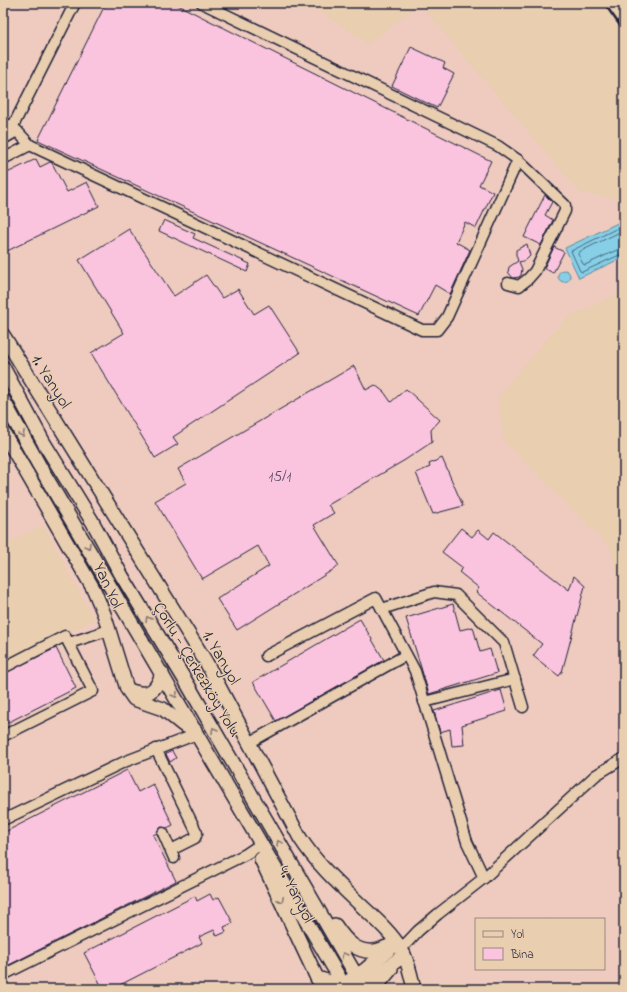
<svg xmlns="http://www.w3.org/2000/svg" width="627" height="992" font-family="'Indie Flower',sans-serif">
  <rect width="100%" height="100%" fill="#e9ceb0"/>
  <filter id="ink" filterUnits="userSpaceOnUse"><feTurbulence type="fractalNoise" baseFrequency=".025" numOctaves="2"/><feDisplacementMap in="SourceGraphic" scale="8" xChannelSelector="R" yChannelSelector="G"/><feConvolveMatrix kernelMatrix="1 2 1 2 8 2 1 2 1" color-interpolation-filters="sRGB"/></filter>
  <g filter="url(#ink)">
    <path fill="#eecbbe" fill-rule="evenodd" d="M 3,3 L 308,3 L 368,44 L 420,4 L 580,193 L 624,200 L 624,291 L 570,316 L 549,336 L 498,396 L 504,441 L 611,548 L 624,607 L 624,989 L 3,989 L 3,663 L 94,620 L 43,525 L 3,545 ZM 476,919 L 604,919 L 604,969 L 476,969 Z"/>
    <g fill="#86cfe6" stroke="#5e8aa2">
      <path d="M 624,220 L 624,257 L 579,278 L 565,248 Z"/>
      <circle cx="564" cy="276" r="6"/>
    </g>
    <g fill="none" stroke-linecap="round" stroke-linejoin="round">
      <g stroke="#4a677f" stroke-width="1">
        <path d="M 624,225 L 573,250 L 571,251 L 580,271 L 582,272 L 624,253"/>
        <path d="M 624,230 L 579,252 L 578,254 L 583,264 L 585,265 L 619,249 L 624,248"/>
      </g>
    </g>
    <g fill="#fac4df" stroke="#22223b">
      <path d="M 106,3 L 174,3 L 491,161 L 479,185 L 493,192 L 476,228 L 465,222 L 456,242 L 470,250 L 450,294 L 435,285 L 419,316 L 38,140 Z"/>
      <path d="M 411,47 L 445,63 L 443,68 L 454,74 L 437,108 L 392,86 Z"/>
      <path d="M 36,159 L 40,167 L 50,162 L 52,163 L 67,192 L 87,182 L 99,206 L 3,253 L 3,175 Z"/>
      <path d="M 545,195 L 552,202 L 545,215 L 553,220 L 541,245 L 524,237 Z"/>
      <path d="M 164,220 L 195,234 L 193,238 L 250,264 L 247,272 L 159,231 Z"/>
      <path d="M 129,229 L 174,296 L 206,275 L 222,298 L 238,289 L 254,314 L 269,305 L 300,353 L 173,437 L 178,444 L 155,458 L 91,353 L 124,333 L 79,260 Z"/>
      <path d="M 527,244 L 530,256 L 526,260 L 519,262 L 522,269 L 521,275 L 519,277 L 513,278 L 508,272 L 509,267 L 518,261 L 516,255 L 516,250 Z"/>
      <path d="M 554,247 L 564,252 L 553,273 L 544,268 Z"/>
      <path d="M 354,366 L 366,390 L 375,385 L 384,392 L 391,402 L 406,389 L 440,420 L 431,430 L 432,442 L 405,460 L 328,505 L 334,513 L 314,525 L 339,566 L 237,630 L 217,599 L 269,566 L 258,546 L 202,579 L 155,501 L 186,483 L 178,469 Z"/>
      <path d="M 442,458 L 463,506 L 433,514 L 416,473 L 430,467 L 429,464 Z"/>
      <path d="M 461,528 L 472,537 L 478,530 L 489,539 L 494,532 L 569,590 L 574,576 L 585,586 L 562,672 L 559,676 L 533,656 L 542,644 L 476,592 L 479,588 L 459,572 L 463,568 L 442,552 Z"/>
      <path d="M 453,604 L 460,630 L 473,627 L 480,652 L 490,649 L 497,673 L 429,694 L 406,618 Z"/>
      <path d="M 360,619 L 384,660 L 276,721 L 253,682 Z"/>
      <path d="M 56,648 L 76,688 L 3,725 L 3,674 Z"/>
      <path d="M 501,690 L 507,711 L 462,725 L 464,745 L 452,746 L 450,729 L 440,732 L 434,711 Z"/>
      <path d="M 172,751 L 176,758 L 170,762 L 166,754 Z"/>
      <path d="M 127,770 L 138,792 L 153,784 L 173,825 L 167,828 L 160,827 L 157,833 L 153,835 L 176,881 L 3,968 L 3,833 Z"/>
      <path d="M 210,894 L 213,900 L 219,897 L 233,923 L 224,927 L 226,932 L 217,936 L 214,930 L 199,937 L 202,943 L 112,989 L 103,989 L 84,953 L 195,896 L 197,901 Z"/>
    </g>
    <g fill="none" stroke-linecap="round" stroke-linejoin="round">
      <defs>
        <g id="minor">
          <path d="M 202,3 L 498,146 L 518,160 L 565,205 L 565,211 L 535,271 L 528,279 L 519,286 L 508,283"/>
          <path d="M 3,122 L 17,131 L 30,145 L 422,330 L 437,330 L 447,317 L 518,160"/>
          <path d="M 12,128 L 75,3"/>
          <path d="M 3,139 L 17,131"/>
          <path d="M 3,159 L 30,145"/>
          <path d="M 382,609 L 434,592 L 456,595 L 504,643 L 523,707"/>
          <path d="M 69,643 L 109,630"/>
          <path d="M 266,656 L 376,598 L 415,671 L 467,842 L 484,878"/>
          <path d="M 3,668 L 65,636 L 93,691 L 3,736"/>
          <path d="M 424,702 L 515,679"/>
          <path d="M 249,743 L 406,655"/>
          <path d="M 156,749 L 197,833 L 195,838 L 171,850"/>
          <path d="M 3,820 L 124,762 L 197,734"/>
          <path d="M 163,833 L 174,858"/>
          <path d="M 401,949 L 418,931 L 438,914 L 484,878 L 596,775 L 624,758"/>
          <path d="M 3,975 L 246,854 L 255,848"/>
        </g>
        <g id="major">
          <path d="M 3,335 L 206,662 L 300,838 C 318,866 342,887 366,910 C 379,922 392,934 401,949 C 408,960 411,976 414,989"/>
          <path d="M 3,367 L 44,443 L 92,521 L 122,576 L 188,685 L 364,989"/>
          <path d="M 3,400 L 39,465 L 346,989"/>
          <path d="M 3,432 L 94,590 L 104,614 L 127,689 L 134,699 L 163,709 L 183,725 L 195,730"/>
          <path d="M 129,690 C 147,697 156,693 162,673"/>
          <path d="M 261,859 L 317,978 L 324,989"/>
          <path d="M 335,925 C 345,940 358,956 379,950 C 385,948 391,945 397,943"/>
          <path d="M 317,978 C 331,982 345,988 360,984 C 369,982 395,962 404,955"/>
          <path d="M 350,980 L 366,969 L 391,948"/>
          <path d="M 378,989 L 380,982 L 391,969"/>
        </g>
      </defs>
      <use href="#minor" stroke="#22223b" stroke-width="13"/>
      <use href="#major" stroke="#22223b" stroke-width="16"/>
      <use href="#minor" stroke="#e9ceb0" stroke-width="10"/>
      <use href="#major" stroke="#e9ceb0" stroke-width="13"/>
      <path stroke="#22223b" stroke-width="2.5" d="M 604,3 L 624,31"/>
    </g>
    <defs><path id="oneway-chevron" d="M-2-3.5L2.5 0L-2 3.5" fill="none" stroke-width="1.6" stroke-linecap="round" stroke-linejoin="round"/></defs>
    <g stroke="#867876">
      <use href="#oneway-chevron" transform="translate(22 434) rotate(61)"/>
      <use href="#oneway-chevron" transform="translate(88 546) rotate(60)"/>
      <use href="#oneway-chevron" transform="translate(148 619) rotate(-121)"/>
      <use href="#oneway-chevron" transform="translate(175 695) rotate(60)"/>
      <use href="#oneway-chevron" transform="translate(214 730) rotate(-120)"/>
      <use href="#oneway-chevron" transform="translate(279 843) rotate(-120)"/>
      <use href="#oneway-chevron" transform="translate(281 900) rotate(65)"/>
      <use href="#oneway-chevron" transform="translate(344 955) rotate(-121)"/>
    </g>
  </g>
  <g text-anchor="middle" stroke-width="3" stroke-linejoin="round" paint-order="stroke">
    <g font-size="15" fill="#584a64">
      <text x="280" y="481">15/1</text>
    </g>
    <g font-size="17" fill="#22223b" stroke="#e9ceb0">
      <text transform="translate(52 381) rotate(58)" y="6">1. Yanyol</text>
      <text transform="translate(109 585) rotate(65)" y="6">Yan Yol</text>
      <text transform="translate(222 657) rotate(60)" y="6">1. Yanyol</text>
      <text transform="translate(198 669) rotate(59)" y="6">Çorlu - Çerkezköy Yolu</text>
      <text transform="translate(297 894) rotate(64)" y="6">4. Yanyol</text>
    </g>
  </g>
  <rect width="627" height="992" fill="none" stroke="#e9ceb0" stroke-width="16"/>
  <rect x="8" y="8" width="611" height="976" fill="none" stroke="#22223b" stroke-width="1.5" filter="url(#ink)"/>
  <rect x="475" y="918" width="130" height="52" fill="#e9ceb0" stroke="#998981"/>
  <rect x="483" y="931" width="20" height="6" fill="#e9ceb0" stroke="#998981"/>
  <text x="511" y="938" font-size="12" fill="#22223b">Yol</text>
  <rect x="483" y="948" width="20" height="12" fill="#fac4df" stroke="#998981"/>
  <text x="511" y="958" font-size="12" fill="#22223b">Bina</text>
</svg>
